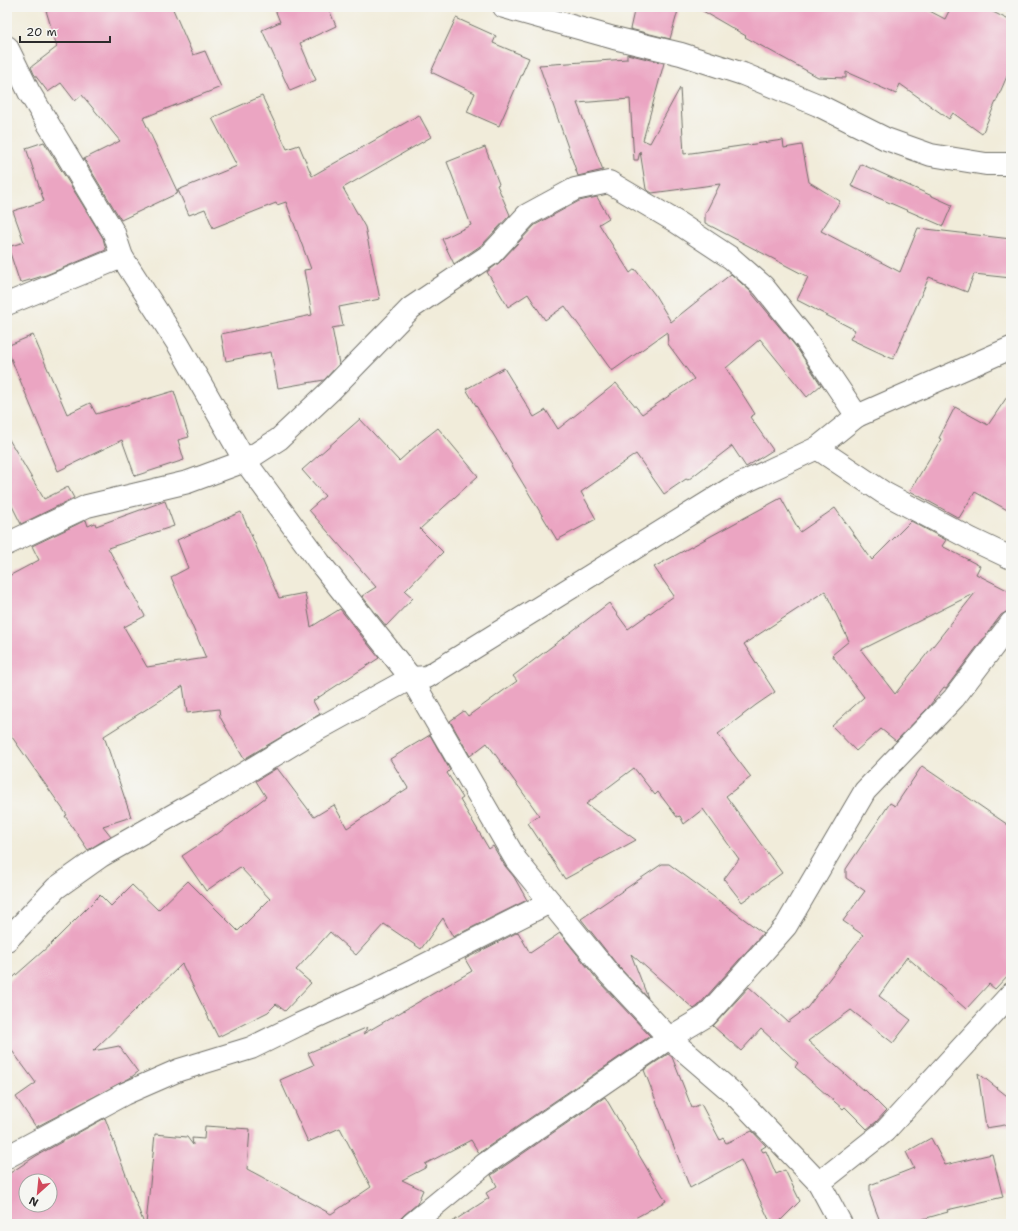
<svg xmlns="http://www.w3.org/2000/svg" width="1018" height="1231" font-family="'Shantell Sans',sans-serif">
  <rect width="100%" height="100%" fill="#f6f6f2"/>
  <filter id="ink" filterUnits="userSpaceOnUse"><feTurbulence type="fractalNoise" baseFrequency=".025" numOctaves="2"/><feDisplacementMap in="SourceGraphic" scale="8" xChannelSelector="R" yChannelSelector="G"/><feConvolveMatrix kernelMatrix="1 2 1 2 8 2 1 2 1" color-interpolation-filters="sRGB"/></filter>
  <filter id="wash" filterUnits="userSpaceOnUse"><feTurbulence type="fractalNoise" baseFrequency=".012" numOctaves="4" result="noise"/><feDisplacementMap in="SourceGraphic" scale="16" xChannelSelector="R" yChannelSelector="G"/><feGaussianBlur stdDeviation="0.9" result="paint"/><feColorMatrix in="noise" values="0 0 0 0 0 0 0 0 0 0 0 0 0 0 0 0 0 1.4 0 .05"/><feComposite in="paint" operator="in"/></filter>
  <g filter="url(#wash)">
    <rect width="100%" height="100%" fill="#f1ecda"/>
    <g id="blocks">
      <g fill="#eba5c2" fill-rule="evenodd">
        <path d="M 45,7 L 172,7 L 193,55 L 205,51 L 221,87 L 143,118 L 178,193 L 121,220 L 84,159 L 120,141 L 82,95 L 75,101 L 61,83 L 48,92 L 34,74 L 31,67 L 57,47 Z"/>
        <path d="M 274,7 L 328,7 L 336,26 L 300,43 L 316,80 L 290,91 L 262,30 L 280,22 Z"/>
        <path d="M 635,7 L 679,7 L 670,39 L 630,29 Z"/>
        <path d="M 696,7 L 922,7 L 945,19 L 951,7 L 983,7 L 1011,21 L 1011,67 L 982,134 L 953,113 L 949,119 L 900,84 L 896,94 L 846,72 L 846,78 L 818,77 L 745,37 L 746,36 Z"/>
        <path d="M 456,18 L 496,36 L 493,43 L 529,58 L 499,126 L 467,112 L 475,93 L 431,72 Z"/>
        <path d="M 627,54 L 664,63 L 643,140 L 650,143 L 680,88 L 684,154 L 783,140 L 784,148 L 802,145 L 809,182 L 840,201 L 821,231 L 900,272 L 918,228 L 1011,239 L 1011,278 L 974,274 L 967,292 L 929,277 L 893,359 L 850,339 L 855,330 L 797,300 L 808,277 L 705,223 L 705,214 L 720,184 L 652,193 L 646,189 L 640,151 L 638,160 L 634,160 L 630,99 L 577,103 L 603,170 L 578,176 L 539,65 L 627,59 Z"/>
        <path d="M 262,96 L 287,149 L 299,145 L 312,176 L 419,115 L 431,137 L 343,188 L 365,227 L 380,299 L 339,307 L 343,326 L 332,328 L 339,364 L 324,380 L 278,388 L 271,352 L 226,361 L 221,334 L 312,315 L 304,270 L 311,269 L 286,202 L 277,205 L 276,203 L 213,228 L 205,209 L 189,215 L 178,190 L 237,166 L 212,118 Z"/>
        <path d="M 44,142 L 103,238 L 106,250 L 46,275 L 20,283 L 8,247 L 24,242 L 13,211 L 44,201 L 26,148 Z"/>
        <path d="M 485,147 L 499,184 L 497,185 L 510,215 L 483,244 L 454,264 L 442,239 L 471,225 L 447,162 Z"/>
        <path d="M 861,164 L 952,205 L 943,226 L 851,186 Z"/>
        <path d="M 597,197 L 609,218 L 599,224 L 630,273 L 635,269 L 655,295 L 671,322 L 731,274 L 750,291 L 797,348 L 821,385 L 807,397 L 760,339 L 726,368 L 755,414 L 750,417 L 773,450 L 746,467 L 732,446 L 688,480 L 686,479 L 664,494 L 636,454 L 581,492 L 596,519 L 557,540 L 466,389 L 504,368 L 534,417 L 546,410 L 558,429 L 616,383 L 642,414 L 694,379 L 668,344 L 667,332 L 612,371 L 565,306 L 545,320 L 528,294 L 508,307 L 487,272 L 500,262 L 535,225 L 579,201 Z"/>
        <path d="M 33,335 L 67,414 L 90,403 L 96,414 L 174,391 L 189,437 L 178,440 L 184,460 L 135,476 L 122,440 L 58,471 L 7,349 L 7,346 Z"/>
        <path d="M 1011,391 L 1011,512 L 975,492 L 959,518 L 910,491 L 941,439 L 939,438 L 955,407 L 988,425 Z"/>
        <path d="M 360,419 L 399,461 L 419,443 L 438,428 L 478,476 L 420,529 L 443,552 L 405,591 L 413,598 L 386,626 L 362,596 L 376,587 L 309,510 L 325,496 L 302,470 Z"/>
        <path d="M 7,436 L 44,499 L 68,487 L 74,498 L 21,524 L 7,496 Z"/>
        <path d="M 781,498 L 800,532 L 835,508 L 872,560 L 911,521 L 946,540 L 942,546 L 980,566 L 976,574 L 1011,592 L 1011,611 L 1006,612 L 1001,615 L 946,688 L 944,687 L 927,709 L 896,741 L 881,729 L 856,751 L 832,726 L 864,697 L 832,655 L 849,641 L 825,591 L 744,644 L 775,692 L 756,705 L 718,734 L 751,777 L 726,796 L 782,873 L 742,902 L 724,879 L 739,859 L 703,809 L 684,824 L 680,816 L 677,817 L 658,792 L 655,795 L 634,768 L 586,804 L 636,840 L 565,879 L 528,823 L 539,815 L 487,743 L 470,756 L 450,721 L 464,711 L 468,716 L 517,681 L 513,676 L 609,603 L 628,629 L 674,596 L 654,567 ZM 975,593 L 895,694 L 861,650 Z"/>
        <path d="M 165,501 L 174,526 L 108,548 L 145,616 L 124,627 L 147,667 L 206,658 L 171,577 L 188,568 L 177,540 L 241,512 L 279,598 L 305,593 L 311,627 L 340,609 L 379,658 L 313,701 L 320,714 L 244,759 L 220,717 L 219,709 L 187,713 L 183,686 L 104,736 L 131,817 L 103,826 L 111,836 L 88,850 L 65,816 L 67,815 L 7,730 L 7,577 L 39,560 L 32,546 L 86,520 L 88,526 L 95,523 L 96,526 Z"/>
        <path d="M 430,735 L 450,770 L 447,773 L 463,798 L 460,800 L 489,849 L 493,846 L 505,866 L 514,877 L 527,900 L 453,937 L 443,918 L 421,949 L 384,924 L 356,955 L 330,932 L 296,970 L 311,983 L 285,1011 L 276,1004 L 268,1012 L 218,1037 L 182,964 L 93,1051 L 119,1046 L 138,1072 L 130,1078 L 36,1127 L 16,1097 L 36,1083 L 7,1044 L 7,983 L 51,944 L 100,895 L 111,906 L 132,885 L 158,910 L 188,881 L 238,931 L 270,899 L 240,867 L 206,891 L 182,856 L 215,834 L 216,835 L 266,797 L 256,781 L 277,768 L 314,817 L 334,805 L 347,828 L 408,788 L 390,759 Z"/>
        <path d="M 922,766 L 1011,827 L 1011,972 L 995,989 L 989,984 L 966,1009 L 907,957 L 879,996 L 911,1020 L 893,1043 L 851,1010 L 808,1041 L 864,1091 L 865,1090 L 886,1111 L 876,1122 L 867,1129 L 845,1107 L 843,1109 L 795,1067 L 798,1063 L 761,1029 L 741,1051 L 713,1026 L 749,987 L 788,1022 L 807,1008 L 863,935 L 843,921 L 865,891 L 846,878 L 846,869 L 890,803 L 895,806 Z"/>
        <path d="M 662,864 L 669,864 L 763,933 L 698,1006 L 694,1009 L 631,954 L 648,998 L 619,967 L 581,919 Z"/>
        <path d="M 518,932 L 530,953 L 560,933 L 601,984 L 650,1036 L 479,1153 L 471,1140 L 425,1164 L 427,1167 L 402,1180 L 423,1190 L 417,1204 L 404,1215 L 400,1219 L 400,1224 L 146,1224 L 155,1134 L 187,1137 L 193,1145 L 192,1138 L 204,1139 L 205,1126 L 250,1129 L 247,1169 L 331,1214 L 371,1187 L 340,1128 L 308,1142 L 280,1080 L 314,1065 L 308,1053 L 368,1027 L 363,1034 L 472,971 L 465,959 Z"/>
        <path d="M 668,1054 L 672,1057 L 692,1108 L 701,1104 L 720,1140 L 723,1138 L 726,1143 L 752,1131 L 766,1146 L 761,1149 L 763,1152 L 766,1151 L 776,1174 L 785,1170 L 800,1201 L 777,1224 L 771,1224 L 741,1160 L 690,1188 L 644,1070 Z"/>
        <path d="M 978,1073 L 1011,1099 L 1011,1124 L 986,1128 Z"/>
        <path d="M 605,1097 L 666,1201 L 624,1224 L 449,1224 L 489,1198 L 486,1193 L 497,1186 L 491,1175 L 493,1174 Z"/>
        <path d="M 105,1118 L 144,1224 L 7,1224 L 7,1175 L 36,1156 ZM 26,1181 L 50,1181 L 50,1205 L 26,1205 Z"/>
        <path d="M 931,1138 L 945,1165 L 992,1154 L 1003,1197 L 947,1210 L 948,1212 L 923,1219 L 925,1224 L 881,1224 L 870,1195 L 870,1185 L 914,1168 L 906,1152 Z"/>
      </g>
    </g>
  </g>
  <g filter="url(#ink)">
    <use href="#blocks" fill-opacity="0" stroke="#706f68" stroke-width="1"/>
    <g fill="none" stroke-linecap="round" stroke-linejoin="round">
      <defs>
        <g id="minor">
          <path d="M 504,7 L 614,38 L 681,54 L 743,74 L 818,105 L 886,139 L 931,155 L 986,164 L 1011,164"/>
          <path d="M 7,47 L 29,92 L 114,233 L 122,257 L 178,344 L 245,461 L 320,563 L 411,678 L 516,860 L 610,975 L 669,1038 L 733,1093 L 819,1183 L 841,1224"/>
          <path d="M 7,304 L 122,257"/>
          <path d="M 817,448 L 884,493 L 971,539 L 1011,558"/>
          <path d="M 7,544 L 87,506 L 188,482 L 245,461 L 279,439 L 330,391 L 411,308 L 491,254 L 527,215 L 575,189 L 609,182 L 675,221 L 731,258 L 763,286 L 806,340 L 857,416"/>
          <path d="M 7,940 L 56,888 L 101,856 L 212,793 L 311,733 L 411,678 L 427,677 L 730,489 L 817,448 L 857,416 L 1011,348"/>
          <path d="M 7,1157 L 124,1094 L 179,1070 L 251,1048 L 300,1024 L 379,988 L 550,902"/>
          <path d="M 819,1183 L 885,1131 L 1011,994"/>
          <path d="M 412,1224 L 485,1164 L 669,1038 L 706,1016 L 786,926 L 865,791 L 954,698 L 1011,623"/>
        </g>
      </defs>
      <use href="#minor" stroke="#706f68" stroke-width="24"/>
      <use href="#minor" stroke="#fff" stroke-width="22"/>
    </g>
  </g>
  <rect width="1018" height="1231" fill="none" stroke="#f6f6f2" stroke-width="24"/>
  <g transform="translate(38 1193) rotate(207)"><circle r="19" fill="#f6f6f2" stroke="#a5a5a2"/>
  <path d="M0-3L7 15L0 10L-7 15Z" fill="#d1495b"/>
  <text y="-6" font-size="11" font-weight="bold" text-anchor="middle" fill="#2b2b2b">N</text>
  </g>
  <path d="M20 36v6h90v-6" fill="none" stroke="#2b2b2b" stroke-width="2"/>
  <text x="26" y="36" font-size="12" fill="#2b2b2b" stroke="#f6f6f2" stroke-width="3" paint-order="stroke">20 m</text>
</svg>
